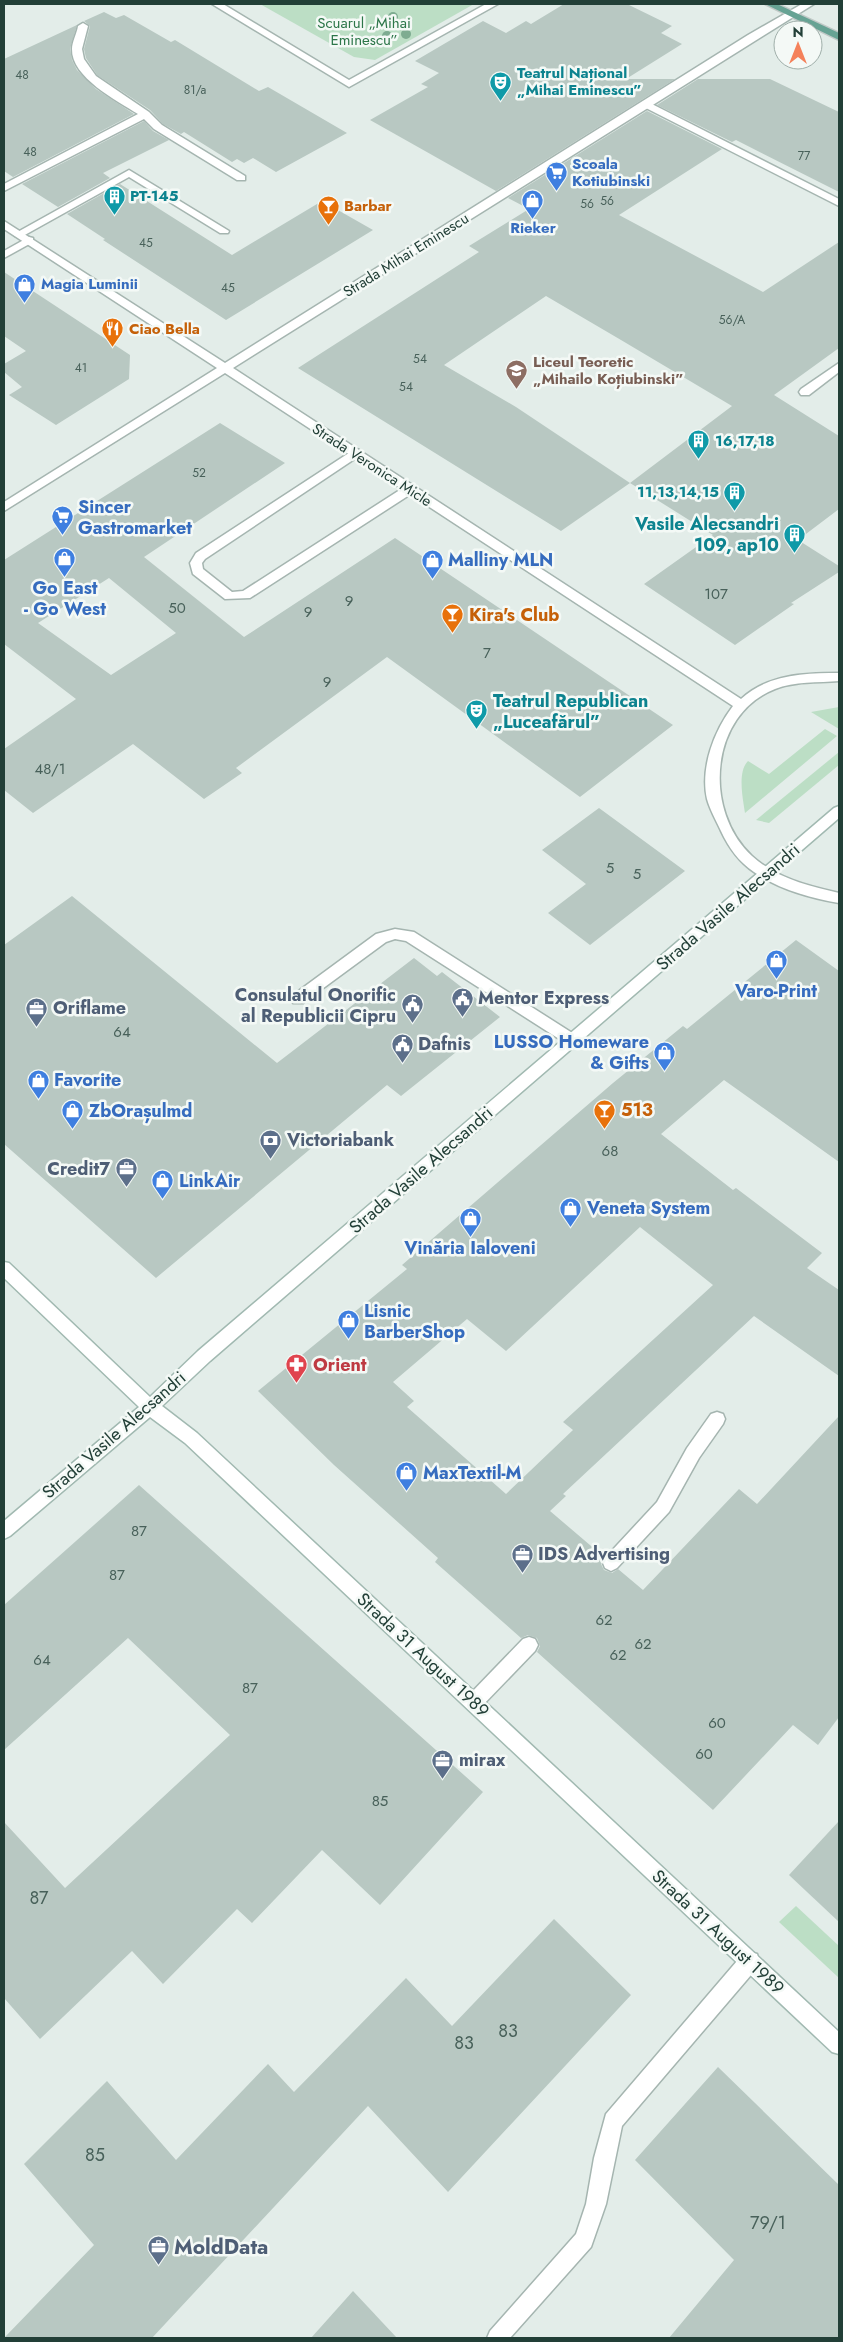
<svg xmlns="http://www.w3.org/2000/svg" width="843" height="2342" font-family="Jost,sans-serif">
  <rect width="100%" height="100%" fill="#e3ede9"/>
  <g fill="#bcdec5">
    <path d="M 260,4 L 474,4 L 375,60 L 354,57 Z"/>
    <path d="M 839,707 L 839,729 L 811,712 Z"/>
    <path d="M 825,729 L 837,736 L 745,813 C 743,799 737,772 748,761 L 769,774 Z"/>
    <path d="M 839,752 L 839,765 L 769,823 L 756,820 Z"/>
    <path d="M 796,1906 L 839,1946 L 839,1978 L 779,1922 Z"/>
  </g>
  <g fill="#b8c8c2" fill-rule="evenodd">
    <path d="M 564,4 L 627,4 L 672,26 L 661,33 L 682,44 L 626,79 L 675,79 L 496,191 L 370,120 L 428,87 L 421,84 L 439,73 L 415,61 L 483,21 L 506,33 L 526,21 L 531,24 Z"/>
    <path d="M 104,12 L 116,18 L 124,15 L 171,42 L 175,40 L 259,91 L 268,87 L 347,133 L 276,172 L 253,158 L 244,163 L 237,159 L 232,162 L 184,132 L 181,134 L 163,124 L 150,110 L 97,75 L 86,58 L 84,49 L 90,26 L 84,21 Z"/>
    <path d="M 77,25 L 70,49 L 72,60 L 77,70 L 96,89 L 134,114 L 13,177 L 4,171 L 4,59 Z"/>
    <path d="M 698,79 L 770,79 L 839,112 L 839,192 L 736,140 L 732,142 L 657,105 Z"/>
    <path d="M 647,111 L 722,149 L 619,215 L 763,292 L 839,242 L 839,348 L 774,395 L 839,436 L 839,509 L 798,540 L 839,566 L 839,572 L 791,603 L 794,604 L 735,645 L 644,584 L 713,535 L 630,483 L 561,531 L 298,368 L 479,252 L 469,246 L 529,209 L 508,198 ZM 546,296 L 621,340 L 732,406 L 630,483 L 516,407 L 444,365 Z"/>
    <path d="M 144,121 L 153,131 L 169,140 L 103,173 L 110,178 L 58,207 L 22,184 Z"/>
    <path d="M 120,184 L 232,255 L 322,201 L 373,230 L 226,320 L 103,240 L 105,239 L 67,214 Z"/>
    <path d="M 4,272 L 130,355 L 129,379 L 56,425 L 9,395 L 22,387 L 4,372 L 4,364 L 26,351 L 4,336 Z"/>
    <path d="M 220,423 L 285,463 L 144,557 L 244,637 L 395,538 L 673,725 L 580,797 L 387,657 L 236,768 L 242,773 L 204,799 L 133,744 L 33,813 L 4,790 L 4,749 L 76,699 L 4,644 L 4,560 ZM 109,578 L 176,633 L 111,675 L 38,623 Z"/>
    <path d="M 599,808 L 685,871 L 590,945 L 548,913 L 586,884 L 542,850 Z"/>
    <path d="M 72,896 L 277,1063 L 414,958 L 437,976 L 442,972 L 500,1017 L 401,1096 L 387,1085 L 156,1278 L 4,1144 L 4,945 Z"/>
    <path d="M 796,940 L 839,971 L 839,1162 L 724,1080 L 661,1134 L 733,1190 L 736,1188 L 822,1253 L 807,1268 L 839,1290 L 839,1376 L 754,1316 L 563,1494 L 566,1496 L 550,1511 L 604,1557 L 601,1564 L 604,1570 L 612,1573 L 618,1569 L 643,1590 L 739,1489 L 757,1504 L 839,1416 L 839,1717 L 818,1745 L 793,1725 L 713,1810 L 537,1652 L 540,1646 L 537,1638 L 528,1635 L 521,1638 L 435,1562 L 438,1558 L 334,1465 L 258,1391 L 407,1269 L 402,1265 L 613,1083 L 683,1026 L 687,1029 ZM 640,1227 L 713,1285 L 563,1422 L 573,1430 L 506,1494 L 407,1407 L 414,1401 L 393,1382 L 467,1319 L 506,1351 Z"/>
    <path d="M 139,1485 L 483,1792 L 380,1905 L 322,1850 L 252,1923 L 237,1909 L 163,1984 L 132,1951 L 40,2039 L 4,1998 L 4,1822 L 65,1888 L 230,1735 L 128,1638 L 4,1750 L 4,1605 Z"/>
    <path d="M 839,1821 L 839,1922 L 789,1875 Z"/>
    <path d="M 554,1919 L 631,1995 L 448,2192 L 368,2106 L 152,2338 L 4,2338 L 94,2245 L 24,2164 L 107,2081 L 176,2160 L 268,2064 L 294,2092 L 406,1978 L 452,2026 Z"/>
    <path d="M 718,2067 L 839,2185 L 839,2338 L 669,2338 L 734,2260 L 635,2160 Z"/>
    <path d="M 353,2291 L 397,2338 L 311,2338 Z"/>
  </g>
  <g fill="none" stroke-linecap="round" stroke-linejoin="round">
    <defs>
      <g id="lane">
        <path d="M 212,4 L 223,4 L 349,80 L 486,4 L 498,4 L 349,87 Z"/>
        <path d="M 83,23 L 88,26 L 82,49 L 84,59 L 96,76 L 149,112 L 162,125 L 245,176 L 245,180 L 237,180 L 154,129 L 144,119 L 4,191 L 4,184 L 138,114 C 117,101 71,77 72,49 C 72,42 77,33 78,26 Z"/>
        <path d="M 646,101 L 839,199 L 839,206 L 642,106 L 642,102 Z"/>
        <path d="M 129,170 L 229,231 L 228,233 L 220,233 L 129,177 L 23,236 L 15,236 L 14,234 Z"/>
        <path d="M 29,237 L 33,238 L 33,242 L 4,258 L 4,251 Z"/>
        <path d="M 839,363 L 839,372 L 809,395 L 801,395 L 799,392 L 801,389 Z"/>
        <path d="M 355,449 L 359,450 L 361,453 L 359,456 L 205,559 L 202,563 L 203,569 L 232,592 L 243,591 L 406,486 L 414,486 L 416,489 L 414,492 L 250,598 L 225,599 L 193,574 L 190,563 L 196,553 Z"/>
        <path d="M 395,929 L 414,932 L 577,1036 L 579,1040 L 577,1044 L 572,1046 L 567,1044 L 406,941 L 395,939 L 386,942 L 303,1003 L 293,1003 L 291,999 L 293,995 L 376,934 Z"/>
        <path d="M 717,1412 L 723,1414 L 725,1419 L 723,1424 L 699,1458 L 669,1512 L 617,1568 L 611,1571 L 605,1568 L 603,1563 L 605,1558 L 657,1502 L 687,1448 L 711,1414 Z"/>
        <path d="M 529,1637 L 535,1639 L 538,1645 L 535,1651 L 480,1708 L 474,1710 L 468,1708 L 465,1702 L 468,1696 L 523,1639 Z"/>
        <path d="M 750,1952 L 757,1954 L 759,1961 L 757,1968 L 622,2126 L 606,2204 L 591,2247 L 510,2338 L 487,2338 L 490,2331 L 576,2234 L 586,2204 L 594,2158 L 606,2114 L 743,1954 Z"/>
      </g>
      <path id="street" d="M 802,4 L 814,4 L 233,368 L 741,699 C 768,674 805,673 839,673 L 839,681 C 819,683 794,681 775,689 C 709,715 703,811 752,856 C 776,878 808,886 839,893 L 839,903 C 810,898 778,889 754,872 C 738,861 729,848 721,831 C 716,820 710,810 707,799 C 700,768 714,731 733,706 L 225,373 L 4,511 L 4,502 L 217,368 L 4,229 L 4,221 L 225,363 L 748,35 Z"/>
      <path id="secondary" d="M 839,806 L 839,818 L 210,1361 L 162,1406 L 197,1433 L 839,2032 L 839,2054 L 832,2052 L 185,1443 L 150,1417 L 10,1536 L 4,1539 L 4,1521 L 139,1407 L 4,1278 L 4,1262 L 9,1263 L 150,1397 L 198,1351 L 834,808 Z"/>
      <path id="primary" d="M 765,4 L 777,4 L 839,33 L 839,40 Z"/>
    </defs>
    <use href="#lane" stroke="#a5b5b0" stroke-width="3"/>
    <use href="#street" stroke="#a5b5b0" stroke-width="3"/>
    <use href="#secondary" stroke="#a1b9b1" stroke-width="3"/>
    <use href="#primary" stroke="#c1c9c7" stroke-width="3"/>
    <use href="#lane" fill="#fff" fill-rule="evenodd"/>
    <use href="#street" fill="#fff" fill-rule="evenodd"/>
    <use href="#secondary" fill="#fff" fill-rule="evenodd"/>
    <use href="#primary" fill="#67a394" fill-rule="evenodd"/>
  </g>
  <g fill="#7eac91">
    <circle cx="393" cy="17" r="5"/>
    <circle cx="406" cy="34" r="5"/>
    <circle cx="387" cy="36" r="5"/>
  </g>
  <defs>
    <symbol id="theatre-pin" viewBox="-11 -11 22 30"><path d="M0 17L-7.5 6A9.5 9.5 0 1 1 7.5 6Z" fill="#0f9aa8" stroke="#f4f9f6"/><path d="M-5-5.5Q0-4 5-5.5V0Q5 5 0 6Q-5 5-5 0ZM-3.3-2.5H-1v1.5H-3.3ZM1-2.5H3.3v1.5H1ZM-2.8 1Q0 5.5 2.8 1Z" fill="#fff"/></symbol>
    <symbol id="supermarket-pin" viewBox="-11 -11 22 30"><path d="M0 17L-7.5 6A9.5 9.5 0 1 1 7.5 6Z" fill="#3f7fe0" stroke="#f4f9f6"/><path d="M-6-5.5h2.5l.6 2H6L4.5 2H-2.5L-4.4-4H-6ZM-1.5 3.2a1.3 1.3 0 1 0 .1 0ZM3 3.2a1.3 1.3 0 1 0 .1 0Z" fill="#fff"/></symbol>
    <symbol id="building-pin" viewBox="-11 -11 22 30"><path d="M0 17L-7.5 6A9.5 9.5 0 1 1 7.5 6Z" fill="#0f9aa8" stroke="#f4f9f6"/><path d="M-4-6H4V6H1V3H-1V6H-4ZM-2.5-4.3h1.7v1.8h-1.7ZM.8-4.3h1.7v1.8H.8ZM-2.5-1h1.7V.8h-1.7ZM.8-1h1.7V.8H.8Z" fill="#fff"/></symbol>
    <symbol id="shop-pin" viewBox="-11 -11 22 30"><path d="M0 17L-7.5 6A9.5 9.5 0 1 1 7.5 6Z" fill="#3f7fe0" stroke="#f4f9f6"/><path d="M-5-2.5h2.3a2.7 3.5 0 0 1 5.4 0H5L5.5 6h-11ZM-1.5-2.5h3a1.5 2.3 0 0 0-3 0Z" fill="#fff"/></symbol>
    <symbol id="bar-pin" viewBox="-11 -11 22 30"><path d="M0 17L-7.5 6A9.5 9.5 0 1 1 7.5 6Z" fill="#e8710a" stroke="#f4f9f6"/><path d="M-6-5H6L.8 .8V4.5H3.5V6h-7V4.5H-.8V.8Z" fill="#fff"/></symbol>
    <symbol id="restaurant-pin" viewBox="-11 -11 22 30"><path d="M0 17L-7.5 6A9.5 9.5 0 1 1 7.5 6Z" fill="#e8710a" stroke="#f4f9f6"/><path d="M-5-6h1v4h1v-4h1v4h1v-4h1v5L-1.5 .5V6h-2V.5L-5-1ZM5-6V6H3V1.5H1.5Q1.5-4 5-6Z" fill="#fff"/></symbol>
    <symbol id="school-pin" viewBox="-11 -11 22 30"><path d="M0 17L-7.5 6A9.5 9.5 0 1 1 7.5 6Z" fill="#8d6e63" stroke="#f4f9f6"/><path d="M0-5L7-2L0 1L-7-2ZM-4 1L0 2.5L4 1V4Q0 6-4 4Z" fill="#fff"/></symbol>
    <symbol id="civic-pin" viewBox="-11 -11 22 30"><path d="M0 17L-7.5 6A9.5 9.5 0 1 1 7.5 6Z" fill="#5c6f8a" stroke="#f4f9f6"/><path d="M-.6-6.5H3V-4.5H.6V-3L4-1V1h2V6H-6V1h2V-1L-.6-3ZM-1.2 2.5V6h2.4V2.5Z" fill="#fff"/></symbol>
    <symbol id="office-pin" viewBox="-11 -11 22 30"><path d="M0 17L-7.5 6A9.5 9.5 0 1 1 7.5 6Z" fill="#5c6f8a" stroke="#f4f9f6"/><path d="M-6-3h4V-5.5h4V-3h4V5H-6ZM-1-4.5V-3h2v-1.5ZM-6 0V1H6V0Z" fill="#fff"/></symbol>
    <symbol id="bank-pin" viewBox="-11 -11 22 30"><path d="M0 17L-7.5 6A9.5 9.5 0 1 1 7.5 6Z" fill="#5c6f8a" stroke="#f4f9f6"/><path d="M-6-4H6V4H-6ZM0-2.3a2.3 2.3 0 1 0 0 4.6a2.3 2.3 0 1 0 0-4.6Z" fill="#fff"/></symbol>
    <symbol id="pharmacy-pin" viewBox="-11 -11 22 30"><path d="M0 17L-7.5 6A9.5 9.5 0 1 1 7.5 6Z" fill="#e0444e" stroke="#f4f9f6"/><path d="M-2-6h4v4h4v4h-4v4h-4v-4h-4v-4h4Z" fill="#fff"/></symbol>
  </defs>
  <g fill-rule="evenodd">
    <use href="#theatre-pin" x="488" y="70" width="25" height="34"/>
    <use href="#supermarket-pin" x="544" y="160" width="25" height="34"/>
    <use href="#building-pin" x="102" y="184" width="25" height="34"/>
    <use href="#shop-pin" x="520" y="188" width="25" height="34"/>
    <use href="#bar-pin" x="316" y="194" width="25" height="34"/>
    <use href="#shop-pin" x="12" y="272" width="25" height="34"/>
    <use href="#restaurant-pin" x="100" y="316" width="25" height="34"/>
    <use href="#school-pin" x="504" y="358" width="25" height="34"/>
    <use href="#building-pin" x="686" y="428" width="25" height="34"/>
    <use href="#building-pin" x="722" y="480" width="25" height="34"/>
    <use href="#supermarket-pin" x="50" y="504" width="25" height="34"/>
    <use href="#building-pin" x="782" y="522" width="25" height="34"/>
    <use href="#shop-pin" x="52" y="546" width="25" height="34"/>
    <use href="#shop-pin" x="420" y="548" width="25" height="34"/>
    <use href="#bar-pin" x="440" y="602" width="25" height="34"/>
    <use href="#theatre-pin" x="464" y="698" width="25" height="34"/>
    <use href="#shop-pin" x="764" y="948" width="25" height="34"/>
    <use href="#civic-pin" x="450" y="986" width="25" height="34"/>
    <use href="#civic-pin" x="400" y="992" width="25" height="34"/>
    <use href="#office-pin" x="24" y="996" width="25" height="34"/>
    <use href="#civic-pin" x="390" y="1032" width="25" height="34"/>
    <use href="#shop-pin" x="652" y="1040" width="25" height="34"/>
    <use href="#shop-pin" x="26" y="1068" width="25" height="34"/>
    <use href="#bar-pin" x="592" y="1098" width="25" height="34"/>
    <use href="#shop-pin" x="60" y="1098" width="25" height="34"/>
    <use href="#bank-pin" x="258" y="1128" width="25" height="34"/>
    <use href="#office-pin" x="114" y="1156" width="25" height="34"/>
    <use href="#shop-pin" x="150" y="1168" width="25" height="34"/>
    <use href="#shop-pin" x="558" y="1196" width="25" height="34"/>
    <use href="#shop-pin" x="458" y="1206" width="25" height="34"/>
    <use href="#shop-pin" x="336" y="1308" width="25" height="34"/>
    <use href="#pharmacy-pin" x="284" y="1352" width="25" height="34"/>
    <use href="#shop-pin" x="394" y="1460" width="25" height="34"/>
    <use href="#office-pin" x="510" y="1542" width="25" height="34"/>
    <use href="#office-pin" x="430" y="1748" width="25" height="34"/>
    <use href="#office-pin" x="146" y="2234" width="25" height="34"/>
  </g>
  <g text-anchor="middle" stroke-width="5" stroke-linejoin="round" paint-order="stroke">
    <g font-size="12" fill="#48615a">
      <text x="22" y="79">48</text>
      <text x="195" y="94">81/a</text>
      <text x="30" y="156">48</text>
      <text x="804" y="160">77</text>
      <text x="607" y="205">56</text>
      <text x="587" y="208">56</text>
      <text x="146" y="247">45</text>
      <text x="228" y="292">45</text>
      <text x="732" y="324">56/A</text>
      <text x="420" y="363">54</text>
      <text x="81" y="372">41</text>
      <text x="406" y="391">54</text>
      <text x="199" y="477">52</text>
    </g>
    <g font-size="15" fill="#2c7649" stroke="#f4f9f6">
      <text x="364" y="28">Scuarul „Mihai<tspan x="364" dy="17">Eminescu”</tspan></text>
    </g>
    <g font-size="15" font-weight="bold" fill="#0d838f" stroke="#f4f9f6" text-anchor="start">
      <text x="517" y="78">Teatrul Național<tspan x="517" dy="17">„Mihai Eminescu”</tspan></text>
      <text x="130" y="201">PT-145</text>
      <text x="715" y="446">16,17,18</text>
      <text x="719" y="497" text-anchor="end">11,13,14,15</text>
    </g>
    <g font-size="15" font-weight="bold" fill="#366cbe" stroke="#f4f9f6" text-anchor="start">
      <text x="572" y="169">Scoala<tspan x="572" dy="17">Kotiubinski</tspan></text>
      <text x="533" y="233" text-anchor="middle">Rieker</text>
      <text x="41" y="289">Magia Luminii</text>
    </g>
    <g font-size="15" font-weight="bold" fill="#c56008" stroke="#f4f9f6" text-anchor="start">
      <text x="344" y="211">Barbar</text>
      <text x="129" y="334">Ciao Bella</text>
    </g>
    <g font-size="15" fill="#223f37" stroke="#f4f9f6">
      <text transform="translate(406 255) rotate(-32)" y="5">Strada Mihai Eminescu</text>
      <text transform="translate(372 465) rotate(33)" y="5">Strada Veronica Micle</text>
    </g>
    <g font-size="15" font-weight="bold" fill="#785e54" stroke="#f4f9f6" text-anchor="start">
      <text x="533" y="367">Liceul Teoretic<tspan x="533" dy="17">„Mihailo Koțiubinski”</tspan></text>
    </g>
    <g font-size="15" fill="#48615a">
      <text x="716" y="599">107</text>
      <text x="349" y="606">9</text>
      <text x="177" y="613">50</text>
      <text x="308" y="617">9</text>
      <text x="487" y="658">7</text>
      <text x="327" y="687">9</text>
      <text x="50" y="774">48/1</text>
      <text x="610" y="873">5</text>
      <text x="637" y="879">5</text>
      <text x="122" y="1037">64</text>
      <text x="610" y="1156">68</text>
      <text x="139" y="1536">87</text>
      <text x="117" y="1580">87</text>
      <text x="604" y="1625">62</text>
      <text x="643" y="1649">62</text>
      <text x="618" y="1660">62</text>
      <text x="42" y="1665">64</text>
      <text x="250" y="1693">87</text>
      <text x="717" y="1728">60</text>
      <text x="704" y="1759">60</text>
      <text x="380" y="1806">85</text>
    </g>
    <g font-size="18" font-weight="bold" fill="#366cbe" stroke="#f4f9f6" text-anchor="start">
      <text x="78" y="513">Sincer<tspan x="78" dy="21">Gastromarket</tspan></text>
      <text x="448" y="566">Malliny MLN</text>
      <text x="65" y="594" text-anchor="middle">Go East<tspan x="65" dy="21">- Go West</tspan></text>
      <text x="776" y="997" text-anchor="middle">Varo-Print</text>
      <text x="649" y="1048" text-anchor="end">LUSSO Homeware<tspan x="649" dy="21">&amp; Gifts</tspan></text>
      <text x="54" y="1086">Favorite</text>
      <text x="89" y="1117">ZbOrașulmd</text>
      <text x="179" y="1187">LinkAir</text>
      <text x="587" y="1214">Veneta System</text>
      <text x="470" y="1254" text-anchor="middle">Vinăria Ialoveni</text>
      <text x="364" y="1317">Lisnic<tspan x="364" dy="21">BarberShop</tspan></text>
      <text x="423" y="1479">MaxTextil-M</text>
    </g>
    <g font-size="18" font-weight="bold" fill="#0d838f" stroke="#f4f9f6" text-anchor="end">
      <text x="779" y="530">Vasile Alecsandri<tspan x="779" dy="21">109, ap10</tspan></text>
      <text x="493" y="707" text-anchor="start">Teatrul Republican<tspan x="493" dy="21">„Luceafărul”</tspan></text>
    </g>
    <g font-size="18" font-weight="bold" fill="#c56008" stroke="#f4f9f6" text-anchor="start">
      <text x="469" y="621">Kira's Club</text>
      <text x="621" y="1116">513</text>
    </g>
    <g font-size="18" fill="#223f37" stroke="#f4f9f6">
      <text transform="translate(728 907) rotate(-41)" y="6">Strada Vasile Alecsandri</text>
      <text transform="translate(421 1170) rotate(-41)" y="6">Strada Vasile Alecsandri</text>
      <text transform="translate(114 1435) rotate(-41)" y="6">Strada Vasile Alecsandri</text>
      <text transform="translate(423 1655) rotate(43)" y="6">Strada 31 August 1989</text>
      <text transform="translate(718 1932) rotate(43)" y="6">Strada 31 August 1989</text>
    </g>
    <g font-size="18" font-weight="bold" fill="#4e5e75" stroke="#f4f9f6" text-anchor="start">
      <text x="396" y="1001" text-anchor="end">Consulatul Onorific<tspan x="396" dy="21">al Republicii Cipru</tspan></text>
      <text x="478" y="1004">Mentor Express</text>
      <text x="53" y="1014">Oriflame</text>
      <text x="418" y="1050">Dafnis</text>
      <text x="287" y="1146">Victoriabank</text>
      <text x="110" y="1175" text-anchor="end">Credit7</text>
      <text x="538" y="1560">IDS Advertising</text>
      <text x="459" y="1766">mirax</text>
    </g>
    <g font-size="18" font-weight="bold" fill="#be3a42" stroke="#f4f9f6" text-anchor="start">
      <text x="313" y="1371">Orient</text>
    </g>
    <g font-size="18" fill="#48615a">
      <text x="39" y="1904">87</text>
      <text x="508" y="2037">83</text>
      <text x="464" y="2049">83</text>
      <text x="95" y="2161">85</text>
      <text x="768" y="2229">79/1</text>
    </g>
    <g font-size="21" font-weight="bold" fill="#4e5e75" stroke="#f4f9f6" text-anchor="start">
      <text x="174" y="2254">MoldData</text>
    </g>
  </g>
  <rect width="843" height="2342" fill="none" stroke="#223f37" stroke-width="10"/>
  <g transform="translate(798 45)"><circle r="24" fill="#f4f9f6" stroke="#a0afaa"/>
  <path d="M0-4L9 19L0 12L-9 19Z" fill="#f4815a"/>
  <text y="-8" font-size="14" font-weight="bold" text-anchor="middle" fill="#223f37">N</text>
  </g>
</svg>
